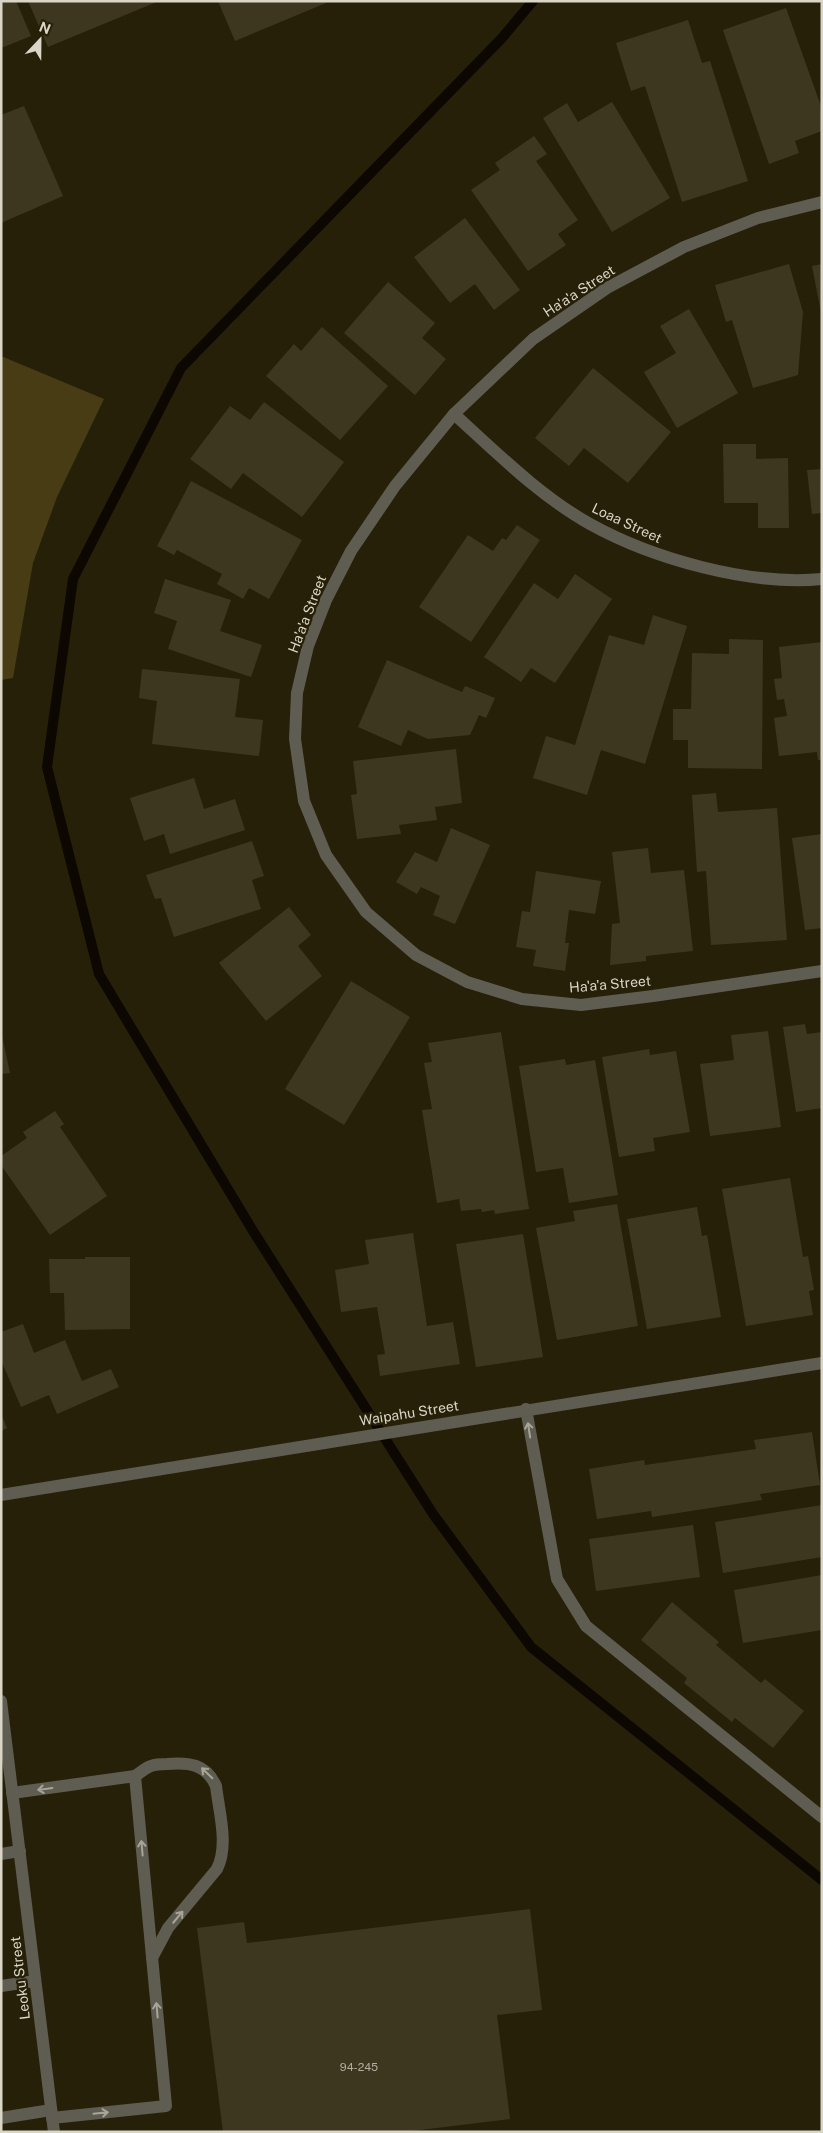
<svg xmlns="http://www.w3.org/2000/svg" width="823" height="2133" font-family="'Public Sans',sans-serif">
  <rect width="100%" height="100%" fill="#272008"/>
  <path fill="#483c15" d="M 1,356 L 104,399 L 57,497 L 33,563 L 13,678 L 1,680 Z"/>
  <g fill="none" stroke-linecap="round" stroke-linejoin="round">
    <path stroke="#0c0700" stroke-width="10" d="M 533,1 L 502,38 L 181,368 L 73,579 L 47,767 L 99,974 L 253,1231 L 433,1514 L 531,1647 L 822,1880"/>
  </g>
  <g fill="#3e371f">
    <path d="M 1,1 L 16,1 L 31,36 L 1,48 Z"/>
    <path d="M 28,1 L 159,1 L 48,47 Z"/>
    <path d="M 218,1 L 326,1 L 326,3 L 235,41 Z"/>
    <path d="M 786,8 L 822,109 L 822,131 L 795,141 L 799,153 L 769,164 L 723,30 Z"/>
    <path d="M 688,20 L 702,63 L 710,61 L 748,181 L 682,202 L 645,86 L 631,91 L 616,43 Z"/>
    <path d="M 612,102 L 670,198 L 612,232 L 543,118 L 567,103 L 578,122 Z"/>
    <path d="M 24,106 L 63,196 L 1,223 L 1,115 Z"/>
    <path d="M 534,136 L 547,154 L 536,161 L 578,220 L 558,234 L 566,245 L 528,271 L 471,190 L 500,170 L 495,163 Z"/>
    <path d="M 465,218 L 520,290 L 494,310 L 475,284 L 450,303 L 414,257 Z"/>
    <path d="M 789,264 L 803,312 L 798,375 L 753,388 L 732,320 L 726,322 L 715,285 Z"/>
    <path d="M 822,264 L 822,312 L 821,312 L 812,266 Z"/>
    <path d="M 388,282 L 435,323 L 422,338 L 446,359 L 415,395 L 344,333 Z"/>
    <path d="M 689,309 L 738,393 L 677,428 L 644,372 L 676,353 L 660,326 Z"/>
    <path d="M 322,327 L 388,386 L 340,440 L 266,376 L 294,344 L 301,351 Z"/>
    <path d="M 593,368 L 671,432 L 628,483 L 584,448 L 569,466 L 535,438 Z"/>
    <path d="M 264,402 L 344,462 L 302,517 L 243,473 L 231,489 L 190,459 L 230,406 L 250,420 Z"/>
    <path d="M 723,444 L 756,444 L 756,459 L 788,458 L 789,528 L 758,528 L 758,503 L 724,503 Z"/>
    <path d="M 822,469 L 822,513 L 812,514 L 807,470 Z"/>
    <path d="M 191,481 L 302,540 L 269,599 L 249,588 L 243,599 L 217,584 L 222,574 L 177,550 L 174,555 L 157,546 Z"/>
    <path d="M 517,525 L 540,540 L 471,642 L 419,607 L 468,535 L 493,551 L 502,538 L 506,540 Z"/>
    <path d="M 575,574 L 612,599 L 555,683 L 531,668 L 521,682 L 484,657 L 534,583 L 558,599 Z"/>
    <path d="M 165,579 L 231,600 L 220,631 L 262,645 L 251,677 L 168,649 L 177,621 L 154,613 Z"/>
    <path d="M 653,615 L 687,626 L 645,764 L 601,750 L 587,795 L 533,778 L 546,736 L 575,745 L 609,635 L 644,645 Z"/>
    <path d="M 729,639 L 763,640 L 762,769 L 688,768 L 688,740 L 673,740 L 673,709 L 691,709 L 692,653 L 729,654 Z"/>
    <path d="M 822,642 L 822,760 L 818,760 L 817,752 L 779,756 L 774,718 L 787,716 L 784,699 L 777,700 L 774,679 L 782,678 L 779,647 Z"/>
    <path d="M 387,660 L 462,692 L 465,686 L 495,698 L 486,718 L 479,715 L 470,735 L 428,739 L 408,730 L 401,746 L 358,727 Z"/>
    <path d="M 142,669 L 240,679 L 235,717 L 263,720 L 259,756 L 152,744 L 157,701 L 139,698 Z"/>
    <path d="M 456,749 L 462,803 L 435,807 L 437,820 L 399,825 L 401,834 L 357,839 L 351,795 L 357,794 L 353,761 Z"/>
    <path d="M 194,778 L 204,809 L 235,799 L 245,830 L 170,854 L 164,834 L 144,841 L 130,798 Z"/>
    <path d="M 716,793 L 718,812 L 777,808 L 787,940 L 711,945 L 706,871 L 697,872 L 692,795 Z"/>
    <path d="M 451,828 L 490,845 L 455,924 L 433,915 L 440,896 L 421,887 L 417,894 L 396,882 L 415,852 L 437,862 Z"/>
    <path d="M 822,834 L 822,928 L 805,930 L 792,838 Z"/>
    <path d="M 252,841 L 264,876 L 252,880 L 261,909 L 174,937 L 161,898 L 155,899 L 146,875 Z"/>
    <path d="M 648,848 L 651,873 L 684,870 L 693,951 L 646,956 L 646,961 L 610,965 L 612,924 L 620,923 L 612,852 Z"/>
    <path d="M 536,871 L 601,881 L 595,914 L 569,910 L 565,943 L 569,943 L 565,971 L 533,966 L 536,950 L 516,947 L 522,911 L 530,912 Z"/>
    <path d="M 289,907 L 311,935 L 298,946 L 322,976 L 266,1021 L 219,963 Z"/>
    <path d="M 351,981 L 410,1017 L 344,1125 L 285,1089 Z"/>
    <path d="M 805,1024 L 807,1034 L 822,1032 L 822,1108 L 796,1112 L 783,1027 Z"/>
    <path d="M 1,1031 L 10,1073 L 1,1074 Z"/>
    <path d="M 768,1031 L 781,1127 L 710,1136 L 700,1064 L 734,1060 L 731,1035 Z"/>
    <path d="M 501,1032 L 529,1209 L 495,1214 L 494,1210 L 482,1212 L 481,1209 L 461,1211 L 459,1199 L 437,1203 L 422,1110 L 432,1109 L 424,1063 L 432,1062 L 428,1043 Z"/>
    <path d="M 649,1049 L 650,1055 L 676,1051 L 690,1132 L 653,1138 L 655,1151 L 619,1157 L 602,1057 Z"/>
    <path d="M 565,1059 L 566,1065 L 595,1060 L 618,1195 L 569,1203 L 563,1168 L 536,1172 L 519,1066 Z"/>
    <path d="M 55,1111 L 64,1124 L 60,1127 L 107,1196 L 50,1235 L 1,1165 L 1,1156 L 27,1138 L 23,1132 Z"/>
    <path d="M 790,1178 L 803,1257 L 808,1256 L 814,1290 L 809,1291 L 813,1315 L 746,1326 L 722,1189 Z"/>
    <path d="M 617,1204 L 638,1326 L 557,1340 L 536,1228 L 575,1221 L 573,1211 Z"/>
    <path d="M 697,1207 L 702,1236 L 707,1235 L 721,1317 L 647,1329 L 627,1219 Z"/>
    <path d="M 413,1233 L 427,1326 L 453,1322 L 460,1364 L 380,1376 L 377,1355 L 385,1354 L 377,1307 L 341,1312 L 335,1270 L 369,1264 L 365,1240 Z"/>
    <path d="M 523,1234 L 543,1357 L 476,1367 L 456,1244 Z"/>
    <path d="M 85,1257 L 130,1257 L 130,1329 L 65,1330 L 64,1293 L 50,1293 L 49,1259 L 85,1259 Z"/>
    <path d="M 23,1324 L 34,1353 L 65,1340 L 82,1381 L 111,1369 L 119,1387 L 57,1414 L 49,1395 L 21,1407 L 1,1360 L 1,1332 Z"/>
    <path d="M 1,1414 L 7,1428 L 1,1431 Z"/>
    <path d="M 812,1432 L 820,1485 L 760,1494 L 762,1500 L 652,1517 L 651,1511 L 597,1519 L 589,1469 L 644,1460 L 645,1465 L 756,1449 L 754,1440 Z"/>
    <path d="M 822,1505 L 822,1557 L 723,1573 L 715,1522 Z"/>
    <path d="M 693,1525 L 700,1577 L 596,1591 L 589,1539 Z"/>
    <path d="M 822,1575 L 822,1630 L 743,1643 L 734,1590 Z"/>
    <path d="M 672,1602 L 719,1642 L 716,1645 L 761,1683 L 765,1679 L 804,1711 L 773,1748 L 735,1718 L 732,1722 L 684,1683 L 687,1678 L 641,1640 Z"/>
    <path d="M 530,1909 L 542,2010 L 497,2015 L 510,2119 L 404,2132 L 223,2132 L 197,1928 L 244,1922 L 247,1943 Z"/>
  </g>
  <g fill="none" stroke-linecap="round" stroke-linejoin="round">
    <g stroke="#5f5c51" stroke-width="12">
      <path d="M 526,1409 L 557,1579 L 586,1626 L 822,1817"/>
      <path d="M 135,1776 C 140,1773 145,1768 151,1766 C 156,1764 162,1764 167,1764 C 189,1762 206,1764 216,1786 C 219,1812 229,1845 217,1869 L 168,1928 L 152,1958"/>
      <path d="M 12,1793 L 135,1776 L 166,2106 L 52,2118"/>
      <path d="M 1,1854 L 20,1851"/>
      <path d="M 1,1986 L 35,1981"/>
      <path d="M 1,2118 L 51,2110"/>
    </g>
    <g stroke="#5f5c51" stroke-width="12">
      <path d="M 822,202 L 758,218 L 684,247 L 607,288 L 533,339 L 454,414 L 395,486 L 351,551 L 326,600 L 308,646 L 297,693 L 295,739 L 304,801 L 326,855 L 366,912 L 416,955 L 467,982 L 522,999 L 581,1005 L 653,996 L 822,971"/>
      <path d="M 454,414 C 497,453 540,496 590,524 C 653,559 750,586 822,579"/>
    </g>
    <g stroke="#5f5c51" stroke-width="12">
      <path d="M 1,1495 L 822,1363"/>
      <path d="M 1,1701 L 54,2132"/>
    </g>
  </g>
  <defs><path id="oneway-shaft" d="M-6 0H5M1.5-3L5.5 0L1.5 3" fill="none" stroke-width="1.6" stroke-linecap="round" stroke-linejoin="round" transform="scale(1.25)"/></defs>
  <g stroke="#a8a598">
    <use href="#oneway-shaft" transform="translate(529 1430) rotate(-99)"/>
    <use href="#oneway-shaft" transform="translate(207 1773) rotate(-136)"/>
    <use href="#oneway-shaft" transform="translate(45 1789) rotate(172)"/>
    <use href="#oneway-shaft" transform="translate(142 1848) rotate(-95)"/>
    <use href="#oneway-shaft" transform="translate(178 1917) rotate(-50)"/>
    <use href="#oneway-shaft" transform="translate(157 2010) rotate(-95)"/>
    <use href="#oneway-shaft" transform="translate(101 2113) rotate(-6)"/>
  </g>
  <g text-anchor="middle" stroke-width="4.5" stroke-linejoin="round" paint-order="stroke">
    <g font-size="11" fill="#b2ae9d">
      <text x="359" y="2071">94-245</text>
    </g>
    <g font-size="14" fill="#d9d5c7" stroke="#272008">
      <text transform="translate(579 291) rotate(-33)" y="5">Ha'a'a Street</text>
      <text transform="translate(627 523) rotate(25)" y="5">Loaa Street</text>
      <text transform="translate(307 614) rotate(-69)" y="5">Ha'a'a Street</text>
      <text transform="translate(610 984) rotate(-5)" y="5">Ha'a'a Street</text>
      <text transform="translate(409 1413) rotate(-9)" y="5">Waipahu Street</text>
      <text transform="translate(20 1978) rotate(-97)" y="5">Leoku Street</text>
    </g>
  </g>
  <rect width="823" height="2133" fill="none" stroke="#d9d5c7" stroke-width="5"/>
  <g transform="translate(40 40) rotate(22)" stroke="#272008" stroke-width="4" paint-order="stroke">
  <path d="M0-4L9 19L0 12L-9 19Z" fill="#d9d5c7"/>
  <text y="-8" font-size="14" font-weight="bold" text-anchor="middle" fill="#d9d5c7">N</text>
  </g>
</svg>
